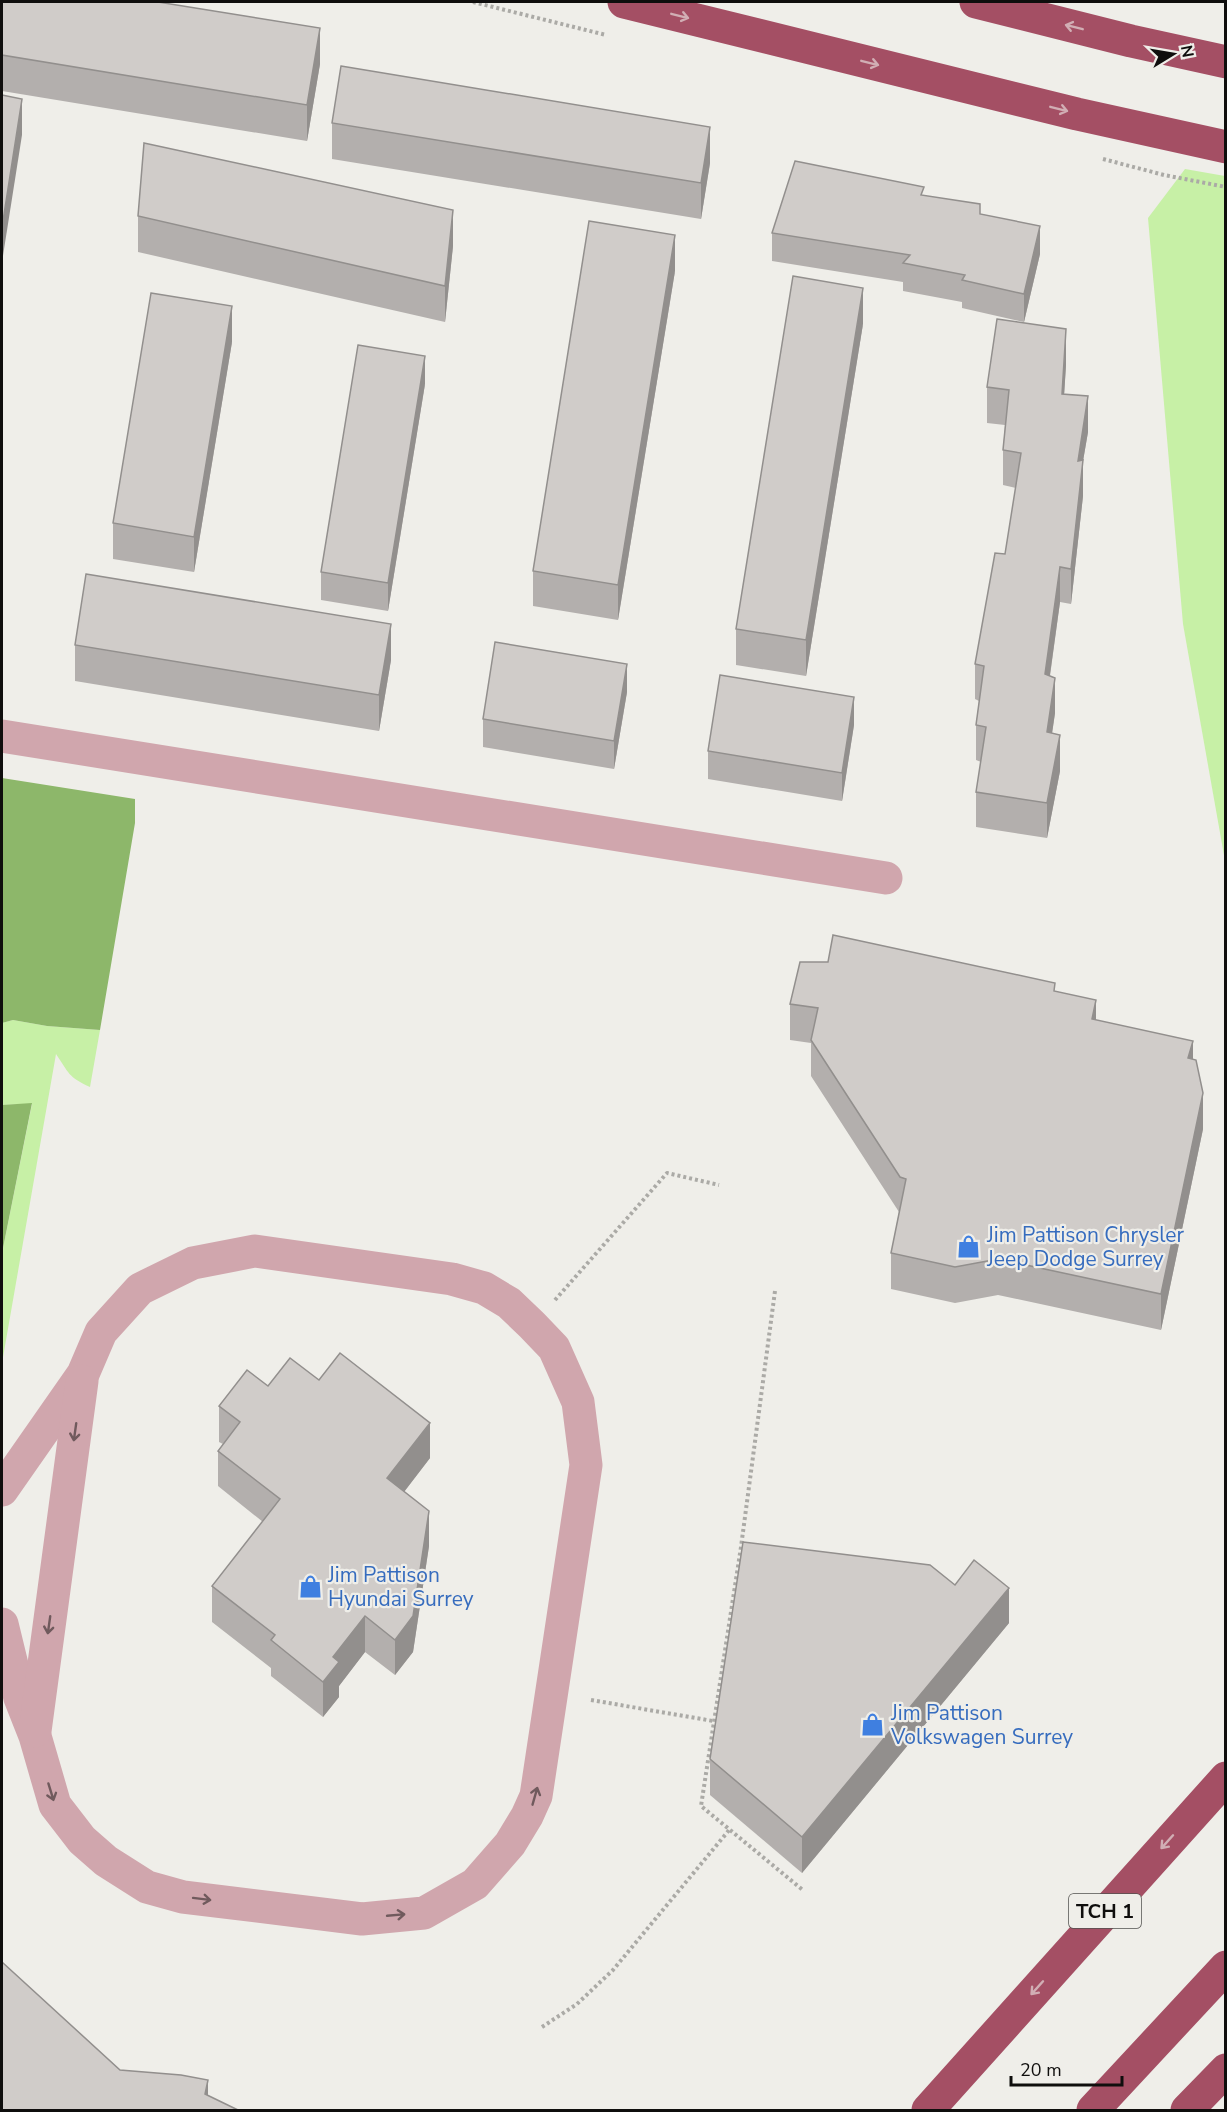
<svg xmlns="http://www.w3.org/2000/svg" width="1227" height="2112" font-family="'Nunito Sans',sans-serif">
  <rect width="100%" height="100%" fill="#efeee9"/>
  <g fill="#c7f0a6">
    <path d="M 1185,169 L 1225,176 L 1225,861 L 1183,624 L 1148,218 Z"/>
    <path d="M 13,1020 L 47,1026 L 100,1030 L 90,1087 C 68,1077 69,1073 56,1054 L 2,1363 L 2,1253 L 32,1104 L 2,1105 L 2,1023 Z"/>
  </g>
  <g fill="#8db76a">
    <path d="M 2,778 L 135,799 L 135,823 L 100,1030 L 47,1026 L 13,1020 L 2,1023 Z"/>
    <path d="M 32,1103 L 2,1253 L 2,1105 Z"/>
  </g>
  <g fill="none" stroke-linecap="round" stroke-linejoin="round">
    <g stroke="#abaaa6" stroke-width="4" stroke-dasharray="3 3" stroke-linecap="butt">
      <path d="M 473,2 L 606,35"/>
      <path d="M 1103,159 L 1164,175 L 1226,187"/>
      <path d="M 775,1291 L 741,1547 L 701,1806 L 804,1891"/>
      <path d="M 555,1300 L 667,1173 L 719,1185"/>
      <path d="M 591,1700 L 713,1721"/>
      <path d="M 542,2027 L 577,2004 L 613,1970 L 730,1829"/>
    </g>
    <g stroke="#d0a6ad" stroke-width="33">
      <path d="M 2,736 L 886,878"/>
      <path d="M 2,1490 L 83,1374 L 101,1332 L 140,1289 L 193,1263 L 255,1251 L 452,1279 L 484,1288 L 509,1303 L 532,1325 L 554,1348 L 578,1402 L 586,1465 L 536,1796 L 527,1816 L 510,1844 L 475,1884 L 424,1913 L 362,1919 L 183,1897 L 147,1887 L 106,1861 L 82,1840 L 55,1805 L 35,1736 L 20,1698 L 2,1624"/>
      <path d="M 35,1731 L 82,1381"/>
    </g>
    <g stroke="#a44f64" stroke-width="33">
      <path d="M 624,2 L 1077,114 L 1226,147"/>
      <path d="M 976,2 L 1131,41 L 1226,62"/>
      <path d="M 928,2110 L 1226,1778"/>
      <path d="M 1093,2110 L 1226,1967"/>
      <path d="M 1187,2110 L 1226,2070"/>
    </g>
  </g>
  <g fill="#b3afad">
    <path d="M 2,2 L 320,64 L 307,141 L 2,91 Z"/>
    <path d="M 332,123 L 710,163 L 701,219 L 332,159 Z"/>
    <path d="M 924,195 L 980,214 L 1040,254 L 1024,322 L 962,308 L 962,302 L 903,291 L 903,282 L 772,261 L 772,233 Z"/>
    <path d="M 138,216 L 453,246 L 445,322 L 138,252 Z"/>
    <path d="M 675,271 L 618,620 L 533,606 L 533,571 Z"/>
    <path d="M 863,324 L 806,676 L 736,665 L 736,629 Z"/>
    <path d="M 232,342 L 194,572 L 113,559 L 113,523 Z"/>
    <path d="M 1066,365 L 1064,394 L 1088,432 L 1083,461 L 1083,496 L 1071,604 L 1060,602 L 1050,676 L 1055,713 L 1052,733 L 1060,771 L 1047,838 L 976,827 L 976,792 L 981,762 L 976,760 L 976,725 L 979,701 L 975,699 L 975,664 L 1005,554 L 1016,488 L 1003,485 L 1003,450 L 1005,425 L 987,423 L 987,387 Z"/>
    <path d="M 425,384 L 388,611 L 321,600 L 321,572 Z"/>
    <path d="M 75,645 L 391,660 L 379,731 L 75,681 Z"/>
    <path d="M 627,692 L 614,769 L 483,747 L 483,719 Z"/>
    <path d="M 854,725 L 842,801 L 708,779 L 708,751 Z"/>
    <path d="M 1055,991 L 1096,1020 L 1193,1059 L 1203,1129 L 1161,1330 L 998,1295 L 955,1303 L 891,1289 L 891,1253 L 899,1212 L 811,1076 L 811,1043 L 790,1040 L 790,1004 Z"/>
    <path d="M 319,1380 L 430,1458 L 404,1492 L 429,1546 L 413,1652 L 395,1675 L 365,1652 L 339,1686 L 339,1697 L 323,1717 L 271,1676 L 271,1668 L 212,1622 L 212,1586 L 263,1522 L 218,1486 L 218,1451 L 223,1444 L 219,1442 L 219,1406 L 268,1386 Z"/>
    <path d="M 955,1585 L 1009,1623 L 802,1873 L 710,1795 L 710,1759 Z"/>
  </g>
  <g fill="#928f8d">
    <path d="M 320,28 L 320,64 L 307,141 L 307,105 Z"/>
    <path d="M 22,99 L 22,135 L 2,262 L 2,227 Z"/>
    <path d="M 710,127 L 710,163 L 701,219 L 701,183 Z"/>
    <path d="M 453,210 L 453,246 L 445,322 L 445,286 Z"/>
    <path d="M 1040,226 L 1040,254 L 1024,322 L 1024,294 Z"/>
    <path d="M 675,235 L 675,271 L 618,620 L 618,585 Z"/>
    <path d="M 863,288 L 863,324 L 806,676 L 806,640 Z"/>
    <path d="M 232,306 L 232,342 L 194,572 L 194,537 Z"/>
    <path d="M 1066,329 L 1066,365 L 1062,430 L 1062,394 Z"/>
    <path d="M 425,356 L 425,384 L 388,611 L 388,583 Z"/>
    <path d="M 1088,396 L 1088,432 L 1083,461 L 1083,496 L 1071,604 L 1071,569 L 1078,461 Z"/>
    <path d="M 1060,567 L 1060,602 L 1045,710 L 1045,674 Z"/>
    <path d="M 391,624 L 391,660 L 379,731 L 379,695 Z"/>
    <path d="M 627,664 L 627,692 L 614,769 L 614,741 Z"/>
    <path d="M 1055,678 L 1055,713 L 1047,768 L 1047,732 Z"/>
    <path d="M 854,697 L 854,725 L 842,801 L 842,773 Z"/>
    <path d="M 1060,735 L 1060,771 L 1047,838 L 1047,803 Z"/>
    <path d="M 1096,1000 L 1096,1035 L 1092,1019 Z"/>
    <path d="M 1193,1041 L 1193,1077 L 1188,1058 Z"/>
    <path d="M 1203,1093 L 1203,1129 L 1161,1330 L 1161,1294 Z"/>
    <path d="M 430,1423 L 430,1458 L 387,1514 L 387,1478 Z"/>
    <path d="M 429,1511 L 429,1546 L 413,1652 L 395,1675 L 395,1640 Z"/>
    <path d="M 1009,1588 L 1009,1623 L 802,1873 L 802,1837 Z"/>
    <path d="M 365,1616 L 365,1652 L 339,1686 L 339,1697 L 323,1717 L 323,1682 L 333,1657 Z"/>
    <path d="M 208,2080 L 208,2110 L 205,2094 Z"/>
  </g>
  <g fill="#d0ccc9" stroke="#928f8d" stroke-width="1.5">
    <path d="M 2,2 L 158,2 L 320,28 L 307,105 L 2,55 Z"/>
    <path d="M 341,66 L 710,127 L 701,183 L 332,123 Z"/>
    <path d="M 2,95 L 22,99 L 2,227 Z"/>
    <path d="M 144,143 L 453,210 L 445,286 L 138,216 Z"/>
    <path d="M 795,161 L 924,187 L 921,195 L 980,204 L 980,214 L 1040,226 L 1024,294 L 962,280 L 965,275 L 903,263 L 910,255 L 772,233 Z"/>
    <path d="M 589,221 L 675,235 L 618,585 L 533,571 Z"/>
    <path d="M 793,276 L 863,288 L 806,640 L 736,629 Z"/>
    <path d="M 151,293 L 232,306 L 194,537 L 113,523 Z"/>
    <path d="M 997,319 L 1066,329 L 1062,394 L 1088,396 L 1078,461 L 1083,460 L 1071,569 L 1060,567 L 1045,674 L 1055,678 L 1047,732 L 1060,735 L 1047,803 L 976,792 L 986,727 L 976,725 L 984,666 L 975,664 L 995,553 L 1005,554 L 1021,453 L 1003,450 L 1009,390 L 987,387 Z"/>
    <path d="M 358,345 L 425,356 L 388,583 L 321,572 Z"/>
    <path d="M 86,574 L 391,624 L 379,695 L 75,645 Z"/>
    <path d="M 495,642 L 627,664 L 614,741 L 483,719 Z"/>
    <path d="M 720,675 L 854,697 L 842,773 L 708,751 Z"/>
    <path d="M 833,935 L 1055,983 L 1054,991 L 1096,1000 L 1092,1019 L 1193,1041 L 1188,1058 L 1196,1060 L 1203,1093 L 1161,1294 L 998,1259 L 955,1267 L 891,1253 L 906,1179 L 900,1177 L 811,1040 L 818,1008 L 790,1004 L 800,962 L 828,962 Z"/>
    <path d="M 340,1353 L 430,1423 L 387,1478 L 429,1511 L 413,1616 L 395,1640 L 365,1616 L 333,1657 L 339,1662 L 323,1682 L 271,1640 L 275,1635 L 212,1586 L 280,1499 L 218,1451 L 240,1422 L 219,1406 L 247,1370 L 268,1386 L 290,1358 L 319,1380 Z"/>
    <path d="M 743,1542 L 930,1565 L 955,1585 L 974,1560 L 1009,1588 L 802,1837 L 710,1759 Z"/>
    <path d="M 2,1962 L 120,2070 L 181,2075 L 208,2080 L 205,2094 L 238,2110 L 2,2110 Z"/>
  </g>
  <defs><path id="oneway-shaft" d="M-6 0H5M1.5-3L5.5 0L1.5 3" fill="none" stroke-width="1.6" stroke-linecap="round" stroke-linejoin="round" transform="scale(1.5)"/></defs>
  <g stroke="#d1aeb4">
    <use href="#oneway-shaft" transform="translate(680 16) rotate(14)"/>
    <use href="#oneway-shaft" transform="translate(1074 27) rotate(-166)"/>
    <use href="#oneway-shaft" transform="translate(870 63) rotate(14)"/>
    <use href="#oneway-shaft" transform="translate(1059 109) rotate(14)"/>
    <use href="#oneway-shaft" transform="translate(1167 1842) rotate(132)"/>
    <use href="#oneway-shaft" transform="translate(1037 1988) rotate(132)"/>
  </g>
  <g stroke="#705a5d">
    <use href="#oneway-shaft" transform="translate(75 1432) rotate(98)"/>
    <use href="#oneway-shaft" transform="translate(49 1625) rotate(98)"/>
    <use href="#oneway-shaft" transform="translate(51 1792) rotate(73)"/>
    <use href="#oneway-shaft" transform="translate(535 1796) rotate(-74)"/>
    <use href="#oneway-shaft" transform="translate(202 1899) rotate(7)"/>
    <use href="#oneway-shaft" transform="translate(396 1915) rotate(-5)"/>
  </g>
  <defs>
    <symbol id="shop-bare" viewBox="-9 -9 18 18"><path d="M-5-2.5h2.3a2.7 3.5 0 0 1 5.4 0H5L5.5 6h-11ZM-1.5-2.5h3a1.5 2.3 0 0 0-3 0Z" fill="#3f7fe0" stroke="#efeee9" stroke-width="2.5" paint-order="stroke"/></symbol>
  </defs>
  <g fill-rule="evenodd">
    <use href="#shop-bare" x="952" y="1230" width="33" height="33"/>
    <use href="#shop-bare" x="294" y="1570" width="33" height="33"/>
    <use href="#shop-bare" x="856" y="1708" width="33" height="33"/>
  </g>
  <g text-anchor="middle" stroke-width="4.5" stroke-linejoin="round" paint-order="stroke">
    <rect fill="#efeee9" stroke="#52514f" stroke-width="1.5" x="1069" y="1894" width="72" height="34" rx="4.5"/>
    <g font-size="20" font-weight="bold" fill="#0f0e0d">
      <text x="1105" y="1918">TCH 1</text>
    </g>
    <g font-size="21" fill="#366cbe" stroke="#efeee9" text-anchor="start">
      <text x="987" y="1242">Jim Pattison Chrysler<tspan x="987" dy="24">Jeep Dodge Surrey</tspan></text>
      <text x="328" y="1582">Jim Pattison<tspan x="328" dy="24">Hyundai Surrey</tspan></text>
      <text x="891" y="1720">Jim Pattison<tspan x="891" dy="24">Volkswagen Surrey</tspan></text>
    </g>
  </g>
  <rect width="1227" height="2112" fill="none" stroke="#0f0e0d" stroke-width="6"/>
  <g transform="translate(1173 54) rotate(79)" stroke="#efeee9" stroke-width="4.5" paint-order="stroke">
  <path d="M0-4.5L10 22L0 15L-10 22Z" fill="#0f0e0d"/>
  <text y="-9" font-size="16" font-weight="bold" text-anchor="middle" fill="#0f0e0d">N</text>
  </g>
  <path d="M1011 2076v9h111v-9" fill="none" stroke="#0f0e0d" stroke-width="3"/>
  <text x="1020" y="2076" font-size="18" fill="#0f0e0d" stroke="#efeee9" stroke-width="4.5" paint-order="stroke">20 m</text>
</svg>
